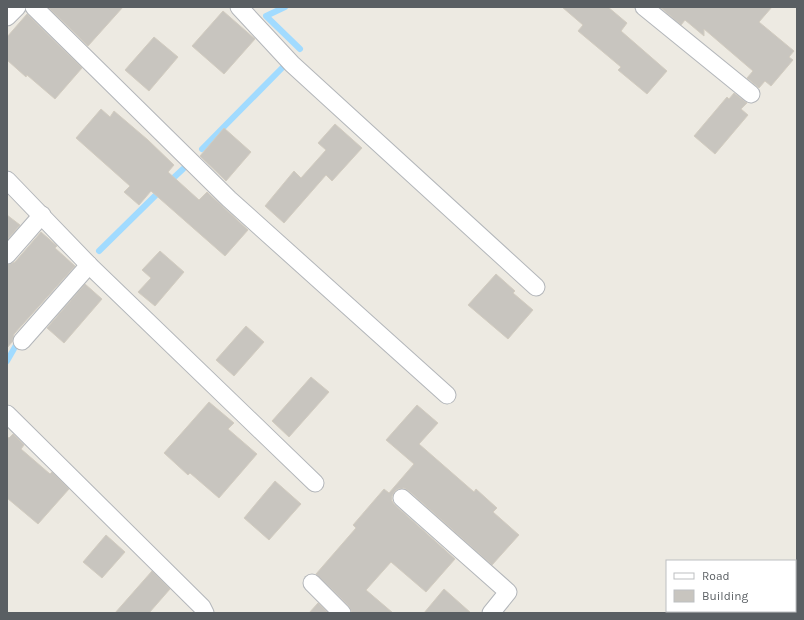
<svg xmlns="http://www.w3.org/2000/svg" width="804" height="620" font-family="Karla,sans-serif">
  <rect width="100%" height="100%" fill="#edeae2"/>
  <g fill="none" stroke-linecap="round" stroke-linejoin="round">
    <g stroke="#a1dbff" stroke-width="6">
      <path d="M 285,7 L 266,16 L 300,49"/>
      <path d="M 202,149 L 283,67"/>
      <path d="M 168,183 L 183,169"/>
      <path d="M 99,251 L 160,191"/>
      <path d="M 7,361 L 19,340"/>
    </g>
  </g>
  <g fill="#c8c5bf" stroke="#d2ccc0">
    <path d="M 48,7 L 123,7 L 88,46 Z"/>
    <path d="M 562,7 L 608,7 L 627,23 L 621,31 L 667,71 L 647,94 L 618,70 L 621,67 L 578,31 L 583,25 Z"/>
    <path d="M 660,7 L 772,7 L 759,22 L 794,51 L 789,57 L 793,60 L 771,86 L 765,81 L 759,88 L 747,78 L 753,71 L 704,29 L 704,36 L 685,20 L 681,25 Z"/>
    <path d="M 223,11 L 255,39 L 224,74 L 192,46 Z"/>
    <path d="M 27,14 L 82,68 L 55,99 L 27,75 L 26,77 L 7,60 L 7,37 Z"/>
    <path d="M 154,37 L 178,57 L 149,91 L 125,70 Z"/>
    <path d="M 734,93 L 747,103 L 741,109 L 748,115 L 715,154 L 694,136 L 727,97 L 729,99 Z"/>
    <path d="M 101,109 L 110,117 L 114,111 L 148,140 L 174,165 L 168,172 L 199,200 L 207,192 L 248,230 L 225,256 L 151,191 L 139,205 L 124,192 L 130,186 L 76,138 Z"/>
    <path d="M 335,124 L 362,148 L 332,181 L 326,175 L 284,223 L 265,206 L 294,171 L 301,178 L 326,150 L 318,143 Z"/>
    <path d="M 224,128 L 251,152 L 226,181 L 200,156 Z"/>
    <path d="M 7,215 L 20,225 L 7,240 Z"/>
    <path d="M 41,232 L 57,246 L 55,248 L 75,266 L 14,334 L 12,342 L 7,348 L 7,265 L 15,262 Z"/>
    <path d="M 160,251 L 184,272 L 155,306 L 138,292 L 151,278 L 142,270 Z"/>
    <path d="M 496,274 L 515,291 L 513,293 L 533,310 L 508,339 L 468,305 Z"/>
    <path d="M 85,284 L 102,299 L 64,343 L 47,328 Z"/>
    <path d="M 246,326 L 264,342 L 234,376 L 216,360 Z"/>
    <path d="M 311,377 L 329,392 L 289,437 L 272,421 Z"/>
    <path d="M 209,402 L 234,423 L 228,429 L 257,454 L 219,498 L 190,473 L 188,475 L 164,453 Z"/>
    <path d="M 417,405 L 438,423 L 419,444 L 474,492 L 476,489 L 497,508 L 493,512 L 519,535 L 492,565 L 409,491 L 404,488 L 398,489 L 395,491 L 392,496 L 392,501 L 395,505 L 455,559 L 426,592 L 391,562 L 366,590 L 393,613 L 352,613 L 349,606 L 316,574 L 356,528 L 353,525 L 384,489 L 389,493 L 414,464 L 386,440 Z"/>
    <path d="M 13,434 L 24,445 L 21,449 L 50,474 L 52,472 L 69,489 L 38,524 L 7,498 L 7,437 L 9,438 Z"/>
    <path d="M 275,481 L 301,504 L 269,540 L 244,518 Z"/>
    <path d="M 106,535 L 125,552 L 102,578 L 83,562 Z"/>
    <path d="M 152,571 L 170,589 L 149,613 L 115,613 Z"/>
    <path d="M 444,589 L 471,613 L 424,613 Z"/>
    <path d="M 318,603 L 328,613 L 309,613 Z"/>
  </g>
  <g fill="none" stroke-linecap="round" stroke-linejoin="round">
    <defs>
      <g id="minor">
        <path d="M 34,7 L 229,199 L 447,395"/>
        <path d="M 239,7 L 292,64 L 536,287"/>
        <path d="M 644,7 L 751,94"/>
        <path d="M 7,17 L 17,7"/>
        <path d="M 7,180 L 89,265 L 315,483"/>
        <path d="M 7,255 L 42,215"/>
        <path d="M 22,341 L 89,265"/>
        <path d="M 7,414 L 202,607 L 205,613"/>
        <path d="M 402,498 L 508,592 L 491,613"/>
        <path d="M 312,583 L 342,613"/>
      </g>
    </defs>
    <use href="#minor" stroke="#b3b6ba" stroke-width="19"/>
    <use href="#minor" stroke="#fff" stroke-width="17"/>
  </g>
  <rect width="804" height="620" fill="none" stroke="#5a5f63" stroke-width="16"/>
  <rect x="666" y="560" width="130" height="52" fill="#ffffff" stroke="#bdbfc1"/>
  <rect x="674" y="573" width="20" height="6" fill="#ffffff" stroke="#bdbfc1"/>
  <text x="702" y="580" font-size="12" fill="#5a5f63">Road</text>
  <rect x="674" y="590" width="20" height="12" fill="#c8c5bf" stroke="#bdbfc1"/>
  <text x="702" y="600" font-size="12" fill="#5a5f63">Building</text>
</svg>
